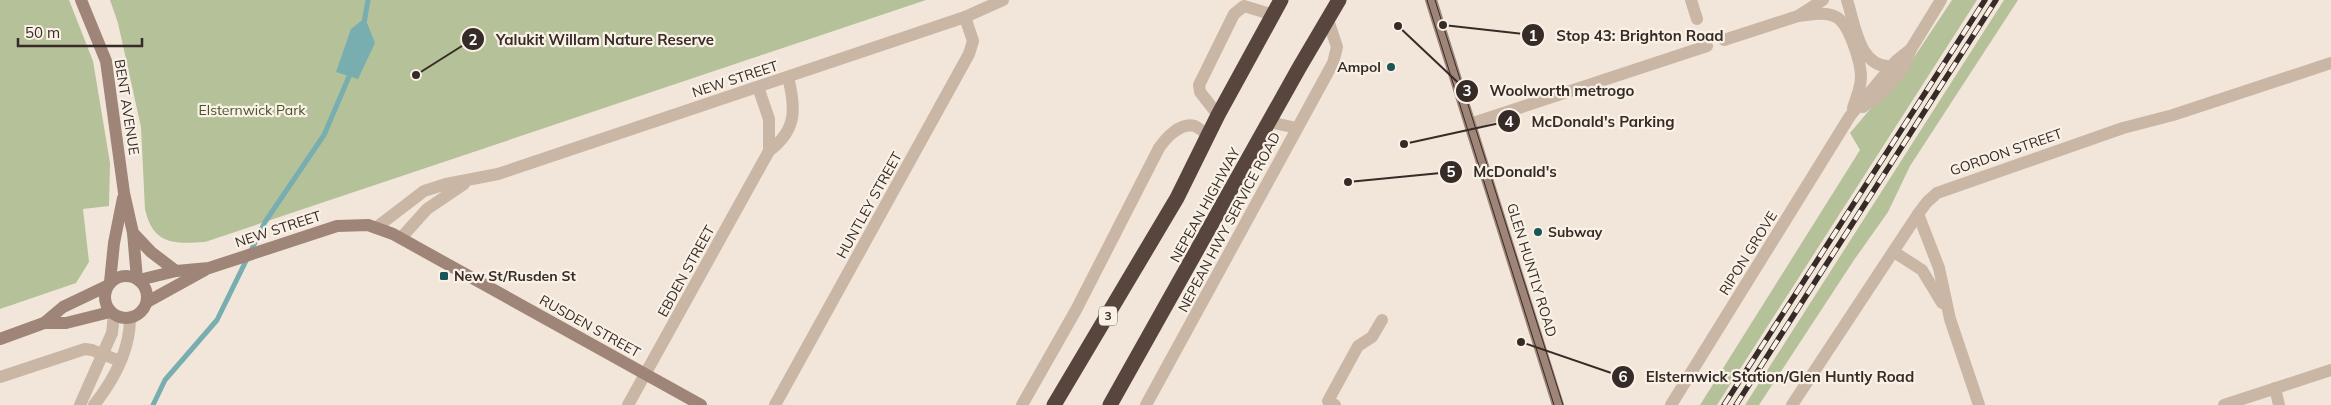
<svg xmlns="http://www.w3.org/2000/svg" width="2331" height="405" font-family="Mulish,sans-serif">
  <rect width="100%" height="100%" fill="#f2e6da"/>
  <g fill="#b4c199">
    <path d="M 0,0 L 69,0 L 93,61 L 110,163 L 109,206 L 83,209 L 89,262 L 76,283 L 0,309 Z"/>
    <path d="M 110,0 L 926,0 L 205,242 C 174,244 153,245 145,209 L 141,127 L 118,23 Z"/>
    <path d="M 1952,0 L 1977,0 L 1717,405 L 1700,405 L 1860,150 L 1850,133 L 1877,101 L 1897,83 Z"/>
    <path d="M 2004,0 L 2018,0 L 1910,166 L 1888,212 L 1854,260 L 1759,405 L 1745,405 Z"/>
  </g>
  <path fill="#78aeb0" d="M 365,18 L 375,43 L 358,79 L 336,72 L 351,29 Z"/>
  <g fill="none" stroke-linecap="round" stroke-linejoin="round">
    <g stroke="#78aeb0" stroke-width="5">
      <path d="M 364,23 L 368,0"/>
      <path d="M 153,405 L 165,380 L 217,320 L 265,222 L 324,135 L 351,72"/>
    </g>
    <g stroke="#cab6a5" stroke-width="12">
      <path d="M 1691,0 L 1697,19"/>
      <path d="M 1847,0 C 1855,24 1859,70 1893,66"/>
      <path d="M 1798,16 C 1810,15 1825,11 1836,17 C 1849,23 1861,63 1861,77 C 1861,88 1856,98 1853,108"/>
      <path d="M 1724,40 L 1798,16 L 1823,0"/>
      <path d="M 1863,107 L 1886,89 L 1903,68 L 1911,49 L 1941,0"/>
      <path d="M 1218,115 L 1200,92 L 1199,85 L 1234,14 L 1244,6 L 1274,15"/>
      <path d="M 1269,122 L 1297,128"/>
      <path d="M 1470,124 L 1707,46"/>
      <path d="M 769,151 C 797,130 796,109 788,77"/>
      <path d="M 1918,214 L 1939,268 L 1950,319 L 1979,405"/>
      <path d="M 377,227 L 424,191 L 446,184 L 498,174 L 965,17 L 1003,0"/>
      <path d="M 401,238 L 427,209 L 464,184"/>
      <path d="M 1894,252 L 1922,270 L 1942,303"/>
      <path d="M 0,377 L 85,349 L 92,350 L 120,361"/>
      <path d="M 2275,388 L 2279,405"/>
      <path d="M 80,405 L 112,333 L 114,315"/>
      <path d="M 94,405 C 113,381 130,350 130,318"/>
      <path d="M 628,405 L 769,151 L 769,119 L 758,87"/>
      <path d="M 775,405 L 969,54 L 973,41 L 965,17"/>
      <path d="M 1022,405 L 1076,310 L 1159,148 C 1166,138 1180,122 1195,126 C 1199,128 1205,133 1208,135"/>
      <path d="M 1146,405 L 1333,63 L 1337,47 L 1328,20"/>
      <path d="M 1335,405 L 1328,401 L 1358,346 L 1372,337 L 1382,320"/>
      <path d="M 1671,405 L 1850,116 L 1896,61 L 1911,49"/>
      <path d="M 1792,405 L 1918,214 L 1927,202 L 1937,193 L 2123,128 L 2173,115 L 2331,63"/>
      <path d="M 2224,405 L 2331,370"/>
    </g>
    <g stroke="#9e8577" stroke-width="12">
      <path d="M 81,0 L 106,61 L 124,193 L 133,233 L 137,279"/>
      <path d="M 1431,0 L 1558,405"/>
      <path d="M 133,233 L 151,252 L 176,271"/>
      <circle cx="126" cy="297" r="21"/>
      <path d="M 139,280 L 176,271 L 209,268 L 337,226 L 368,225 L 393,234 L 701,405"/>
      <path d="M 110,282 L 114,243 L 123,198"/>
      <path d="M 147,302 L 205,270"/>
      <path d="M 44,323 L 66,323 L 110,312"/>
      <path d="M 0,339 L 44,323 L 63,307 L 107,286"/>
    </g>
    <g stroke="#57453e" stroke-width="15">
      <path d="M 1054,405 L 1177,198 L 1218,115 L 1281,0"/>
      <path d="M 1110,405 L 1299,68 L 1339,0"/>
    </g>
    <g stroke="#362b27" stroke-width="1">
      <path d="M 1427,0 L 1554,405"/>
      <path d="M 1435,0 L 1563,405"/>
    </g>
    <defs>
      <g id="rail">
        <path d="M 1724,405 L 1985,0"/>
        <path d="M 1736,405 L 1996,0"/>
      </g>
    </defs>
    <use href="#rail" stroke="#362b27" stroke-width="5.5"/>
    <use href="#rail" stroke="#faf1e6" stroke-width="4" stroke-dasharray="11" stroke-linecap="butt"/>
  </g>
  <g fill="#1b5558" stroke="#faf1e6" stroke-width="2">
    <circle cx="1391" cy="67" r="5"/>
    <circle cx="1538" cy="232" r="5"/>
    <rect x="439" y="271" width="10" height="10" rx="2.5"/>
  </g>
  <g text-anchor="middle" stroke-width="4.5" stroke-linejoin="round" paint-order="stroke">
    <rect fill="#faf1e6" stroke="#716660" stroke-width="1" x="1099" y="306.5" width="18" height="19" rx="4"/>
    <g font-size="12" font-weight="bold" fill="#362b27">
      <text x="1108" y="320">3</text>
    </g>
    <g font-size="14" font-weight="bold" fill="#362b27" stroke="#faf1e6" text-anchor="start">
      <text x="1381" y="72" text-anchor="end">Ampol</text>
      <text x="1548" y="237">Subway</text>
      <text x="454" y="281">New St/Rusden St</text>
    </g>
    <g font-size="14" fill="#362b27" stroke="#faf1e6">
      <text transform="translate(735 79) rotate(-18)" y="5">NEW STREET</text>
      <text transform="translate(127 107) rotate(81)" y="5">BENT AVENUE</text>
      <text transform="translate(2006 152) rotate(-19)" y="5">GORDON STREET</text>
      <text transform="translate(869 205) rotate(-61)" y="5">HUNTLEY STREET</text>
      <text transform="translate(1205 205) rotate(-61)" y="5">NEPEAN HIGHWAY</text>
      <text transform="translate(1229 222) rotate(-62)" y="5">NEPEAN HWY SERVICE ROAD</text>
      <text transform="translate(278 229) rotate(-18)" y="5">NEW STREET</text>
      <text transform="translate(1748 253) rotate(-58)" y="5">RIPON GROVE</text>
      <text transform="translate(1532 270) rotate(73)" y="5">GLEN HUNTLY ROAD</text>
      <text transform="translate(686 271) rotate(-61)" y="5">EBDEN STREET</text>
      <text transform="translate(590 326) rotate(29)" y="5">RUSDEN STREET</text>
    </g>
    <g font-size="14" fill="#45552a" stroke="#faf1e6">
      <text x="252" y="115">Elsternwick Park</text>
    </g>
  </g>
  <path fill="none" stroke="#362b27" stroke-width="2" d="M1443 25L1533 35M416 75L473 39M1398 26L1467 91M1404 144L1509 121M1348 182L1451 172M1521 342L1623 377"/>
  <g fill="#362b27" stroke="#faf1e6" stroke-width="2">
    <circle cx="1443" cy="25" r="5"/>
    <circle cx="416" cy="75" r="5"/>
    <circle cx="1398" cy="26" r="5"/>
    <circle cx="1404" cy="144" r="5"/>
    <circle cx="1348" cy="182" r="5"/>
    <circle cx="1521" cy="342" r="5"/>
    <circle cx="1533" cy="35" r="12"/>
    <circle cx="473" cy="39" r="12"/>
    <circle cx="1467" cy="91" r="12"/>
    <circle cx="1509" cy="121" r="12"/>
    <circle cx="1451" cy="172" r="12"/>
    <circle cx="1623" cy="377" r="12"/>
  </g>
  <g font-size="15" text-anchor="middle" font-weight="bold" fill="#fff">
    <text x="1533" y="41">1</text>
    <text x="473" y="45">2</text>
    <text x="1467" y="96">3</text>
    <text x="1509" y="127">4</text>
    <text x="1451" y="177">5</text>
    <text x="1623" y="382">6</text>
  </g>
  <g font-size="15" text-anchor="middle" font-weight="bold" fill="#362b27" stroke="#faf1e6" stroke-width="4.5" stroke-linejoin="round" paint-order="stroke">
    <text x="1640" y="41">Stop 43: Brighton Road</text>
    <text x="605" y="45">Yalukit Willam Nature Reserve</text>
    <text x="1562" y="96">Woolworth metrogo</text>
    <text x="1603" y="127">McDonald's Parking</text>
    <text x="1515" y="177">McDonald's</text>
    <text x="1780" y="382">Elsternwick Station/Glen Huntly Road</text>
  </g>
  <path d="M18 38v8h124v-8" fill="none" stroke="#362b27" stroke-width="2.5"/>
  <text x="25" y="38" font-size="15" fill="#362b27" stroke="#faf1e6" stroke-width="4" paint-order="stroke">50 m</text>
</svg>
